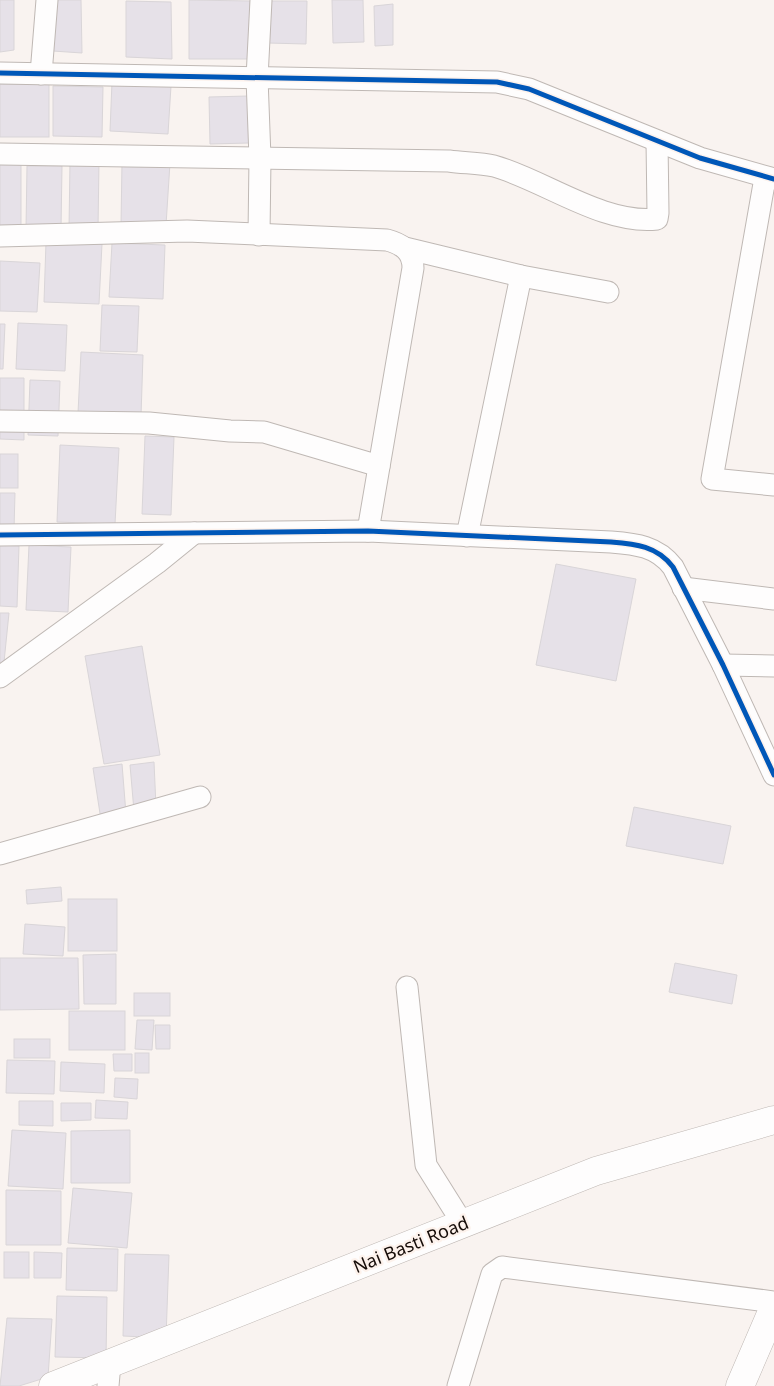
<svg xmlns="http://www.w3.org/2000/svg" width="774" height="1386" font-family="'Noto Sans',sans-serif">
  <rect width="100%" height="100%" fill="#f9f3f0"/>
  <g fill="#e6e1e8" stroke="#d9d5d8">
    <path d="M 0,0 L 14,0 L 14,50 L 0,52 Z"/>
    <path d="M 54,0 L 81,0 L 82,53 L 53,51 Z"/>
    <path d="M 189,0 L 250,1 L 250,59 L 189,59 Z"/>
    <path d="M 332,0 L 363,0 L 364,42 L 333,43 Z"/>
    <path d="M 126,1 L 171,2 L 172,59 L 126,57 Z"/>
    <path d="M 269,1 L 307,1 L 306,44 L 268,43 Z"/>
    <path d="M 393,4 L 393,45 L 375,46 L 374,6 Z"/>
    <path d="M 112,82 L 171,86 L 168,134 L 110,131 Z"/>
    <rect x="0" y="84" width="49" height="53"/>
    <path d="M 53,86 L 103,87 L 102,137 L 53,136 Z"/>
    <path d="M 248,96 L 249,143 L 210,144 L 209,97 Z"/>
    <path d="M 70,161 L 99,161 L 98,229 L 69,229 Z"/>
    <path d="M 122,162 L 170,163 L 166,225 L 121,225 Z"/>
    <rect x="0" y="164" width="21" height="65"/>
    <path d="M 27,166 L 62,166 L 61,229 L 26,229 Z"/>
    <path d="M 46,242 L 102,244 L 99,304 L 44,302 Z"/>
    <path d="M 112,243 L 165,245 L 163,299 L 109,297 Z"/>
    <path d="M 0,261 L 40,263 L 37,312 L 0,311 Z"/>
    <path d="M 102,305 L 139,306 L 137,352 L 100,351 Z"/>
    <path d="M 18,323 L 67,325 L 65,371 L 16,369 Z"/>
    <path d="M 0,324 L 5,324 L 3,369 L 0,369 Z"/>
    <path d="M 81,352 L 143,355 L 141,416 L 78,413 Z"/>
    <path d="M 0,378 L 24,378 L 24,440 L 0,439 Z"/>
    <path d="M 30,380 L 60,381 L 58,436 L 28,435 Z"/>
    <path d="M 145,436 L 174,437 L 171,515 L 142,514 Z"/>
    <path d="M 60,445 L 119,448 L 115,524 L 57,522 Z"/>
    <rect x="0" y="454" width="18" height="34"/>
    <path d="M 0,493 L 15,493 L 14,530 L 0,530 Z"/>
    <path d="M 0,545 L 19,546 L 17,607 L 0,606 Z"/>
    <path d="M 29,545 L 71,547 L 68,612 L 26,610 Z"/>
    <path d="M 556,564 L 636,579 L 616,681 L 536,665 Z"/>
    <path d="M 0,613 L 9,613 L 4,662 L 0,664 Z"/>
    <path d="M 142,646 L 160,755 L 104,764 L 85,656 Z"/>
    <path d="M 154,762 L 156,807 L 134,811 L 130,765 Z"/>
    <path d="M 122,764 L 126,814 L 101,820 L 93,768 Z"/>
    <path d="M 634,807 L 731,826 L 723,864 L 626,846 Z"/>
    <path d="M 61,887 L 62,901 L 27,904 L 26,890 Z"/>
    <rect x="68" y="899" width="49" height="52"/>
    <path d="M 25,924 L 65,927 L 63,956 L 23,954 Z"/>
    <path d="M 116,954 L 116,1004 L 84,1004 L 83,955 Z"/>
    <path d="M 0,958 L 78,958 L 79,1009 L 0,1010 Z"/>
    <path d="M 675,963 L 737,975 L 732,1004 L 669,992 Z"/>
    <rect x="134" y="993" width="36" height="23"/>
    <rect x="69" y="1011" width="56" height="39"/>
    <path d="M 137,1020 L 154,1020 L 152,1050 L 135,1049 Z"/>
    <path d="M 155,1025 L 170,1025 L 170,1049 L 156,1049 Z"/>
    <rect x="14" y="1039" width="36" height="19"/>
    <rect x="135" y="1053" width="14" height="20"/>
    <path d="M 113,1054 L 132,1054 L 132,1071 L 114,1071 Z"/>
    <path d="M 7,1060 L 55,1061 L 54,1094 L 6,1093 Z"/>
    <path d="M 61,1062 L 105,1064 L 104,1093 L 60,1091 Z"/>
    <path d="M 115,1078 L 138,1079 L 137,1099 L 114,1097 Z"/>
    <path d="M 96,1100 L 128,1102 L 127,1119 L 95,1118 Z"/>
    <path d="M 19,1101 L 53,1101 L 53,1126 L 19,1125 Z"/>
    <path d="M 61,1103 L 91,1103 L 91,1120 L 61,1121 Z"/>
    <path d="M 12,1130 L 66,1133 L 63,1189 L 8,1186 Z"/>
    <path d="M 130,1130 L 130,1183 L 71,1183 L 71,1131 Z"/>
    <path d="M 73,1188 L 132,1193 L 127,1248 L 68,1243 Z"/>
    <path d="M 6,1190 L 61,1191 L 61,1245 L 6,1245 Z"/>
    <path d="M 67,1248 L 118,1249 L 117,1291 L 66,1290 Z"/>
    <rect x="4" y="1252" width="25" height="26"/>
    <path d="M 34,1252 L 62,1253 L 61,1278 L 34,1278 Z"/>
    <path d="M 125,1254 L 169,1255 L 166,1338 L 123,1336 Z"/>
    <path d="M 57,1296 L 107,1297 L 106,1358 L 55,1357 Z"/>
    <path d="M 7,1318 L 52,1319 L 48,1377 L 19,1386 L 0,1386 Z"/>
  </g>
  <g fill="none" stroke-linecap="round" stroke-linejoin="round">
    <defs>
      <g id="street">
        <path d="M 0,73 L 497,82 L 529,89 L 700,158 L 774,179"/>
        <path d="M 41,74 L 47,0"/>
        <path d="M 0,154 L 449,161 C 463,163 480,163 494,166 C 544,180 603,225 657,219 L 658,213 L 657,141"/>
        <path d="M 765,178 L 712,479 L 774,485"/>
        <path d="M 259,235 L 260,158 L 257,78 L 261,0"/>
        <path d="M 0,236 L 187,231 L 387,240 C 402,244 413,251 413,268 L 368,531"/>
        <path d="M 405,248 L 521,276 L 608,292"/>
        <path d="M 0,421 L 149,423 L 230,431 L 264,432 L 379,466"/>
        <path d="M 0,535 L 368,531 L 611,542 C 636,544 657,546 673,567 L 723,665 L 774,775"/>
        <path d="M 467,536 L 521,276"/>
        <path d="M 683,588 L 774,599"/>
        <path d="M 723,665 L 774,666"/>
        <path d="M 0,677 L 157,563 L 194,533"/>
        <path d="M 0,854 L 200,797"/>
        <path d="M 407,987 L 426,1165 L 463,1224"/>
        <path d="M 108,1386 L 110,1363"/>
        <path d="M 458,1386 L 492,1274 L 502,1267 L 774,1302"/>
      </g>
      <g id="secondary">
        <path d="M 53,1386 L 596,1171 L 774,1120"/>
        <path d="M 740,1386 L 774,1307"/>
      </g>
    </defs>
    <use href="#street" stroke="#bfb8b4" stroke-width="23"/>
    <use href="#secondary" stroke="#bfb8b4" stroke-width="29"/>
    <use href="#street" stroke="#fefdfd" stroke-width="21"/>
    <use href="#secondary" stroke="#fefdfd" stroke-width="28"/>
    <defs>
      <g id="cycleway">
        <path d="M 0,73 L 497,82 L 529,89 L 700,158 L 774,179"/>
        <path d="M 0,535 L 368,531 L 611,542 C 636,544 657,546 673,567 L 723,665 L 774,775"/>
      </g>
    </defs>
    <use href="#cycleway" stroke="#fdf2ec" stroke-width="8"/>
    <use href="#cycleway" stroke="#0057b8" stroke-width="5"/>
  </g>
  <g text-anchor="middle" stroke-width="4.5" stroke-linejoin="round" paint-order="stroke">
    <g font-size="18" fill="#160d09" stroke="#fdf2ec">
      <text transform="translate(411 1245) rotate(-22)" y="6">Nai Basti Road</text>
    </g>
  </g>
</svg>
